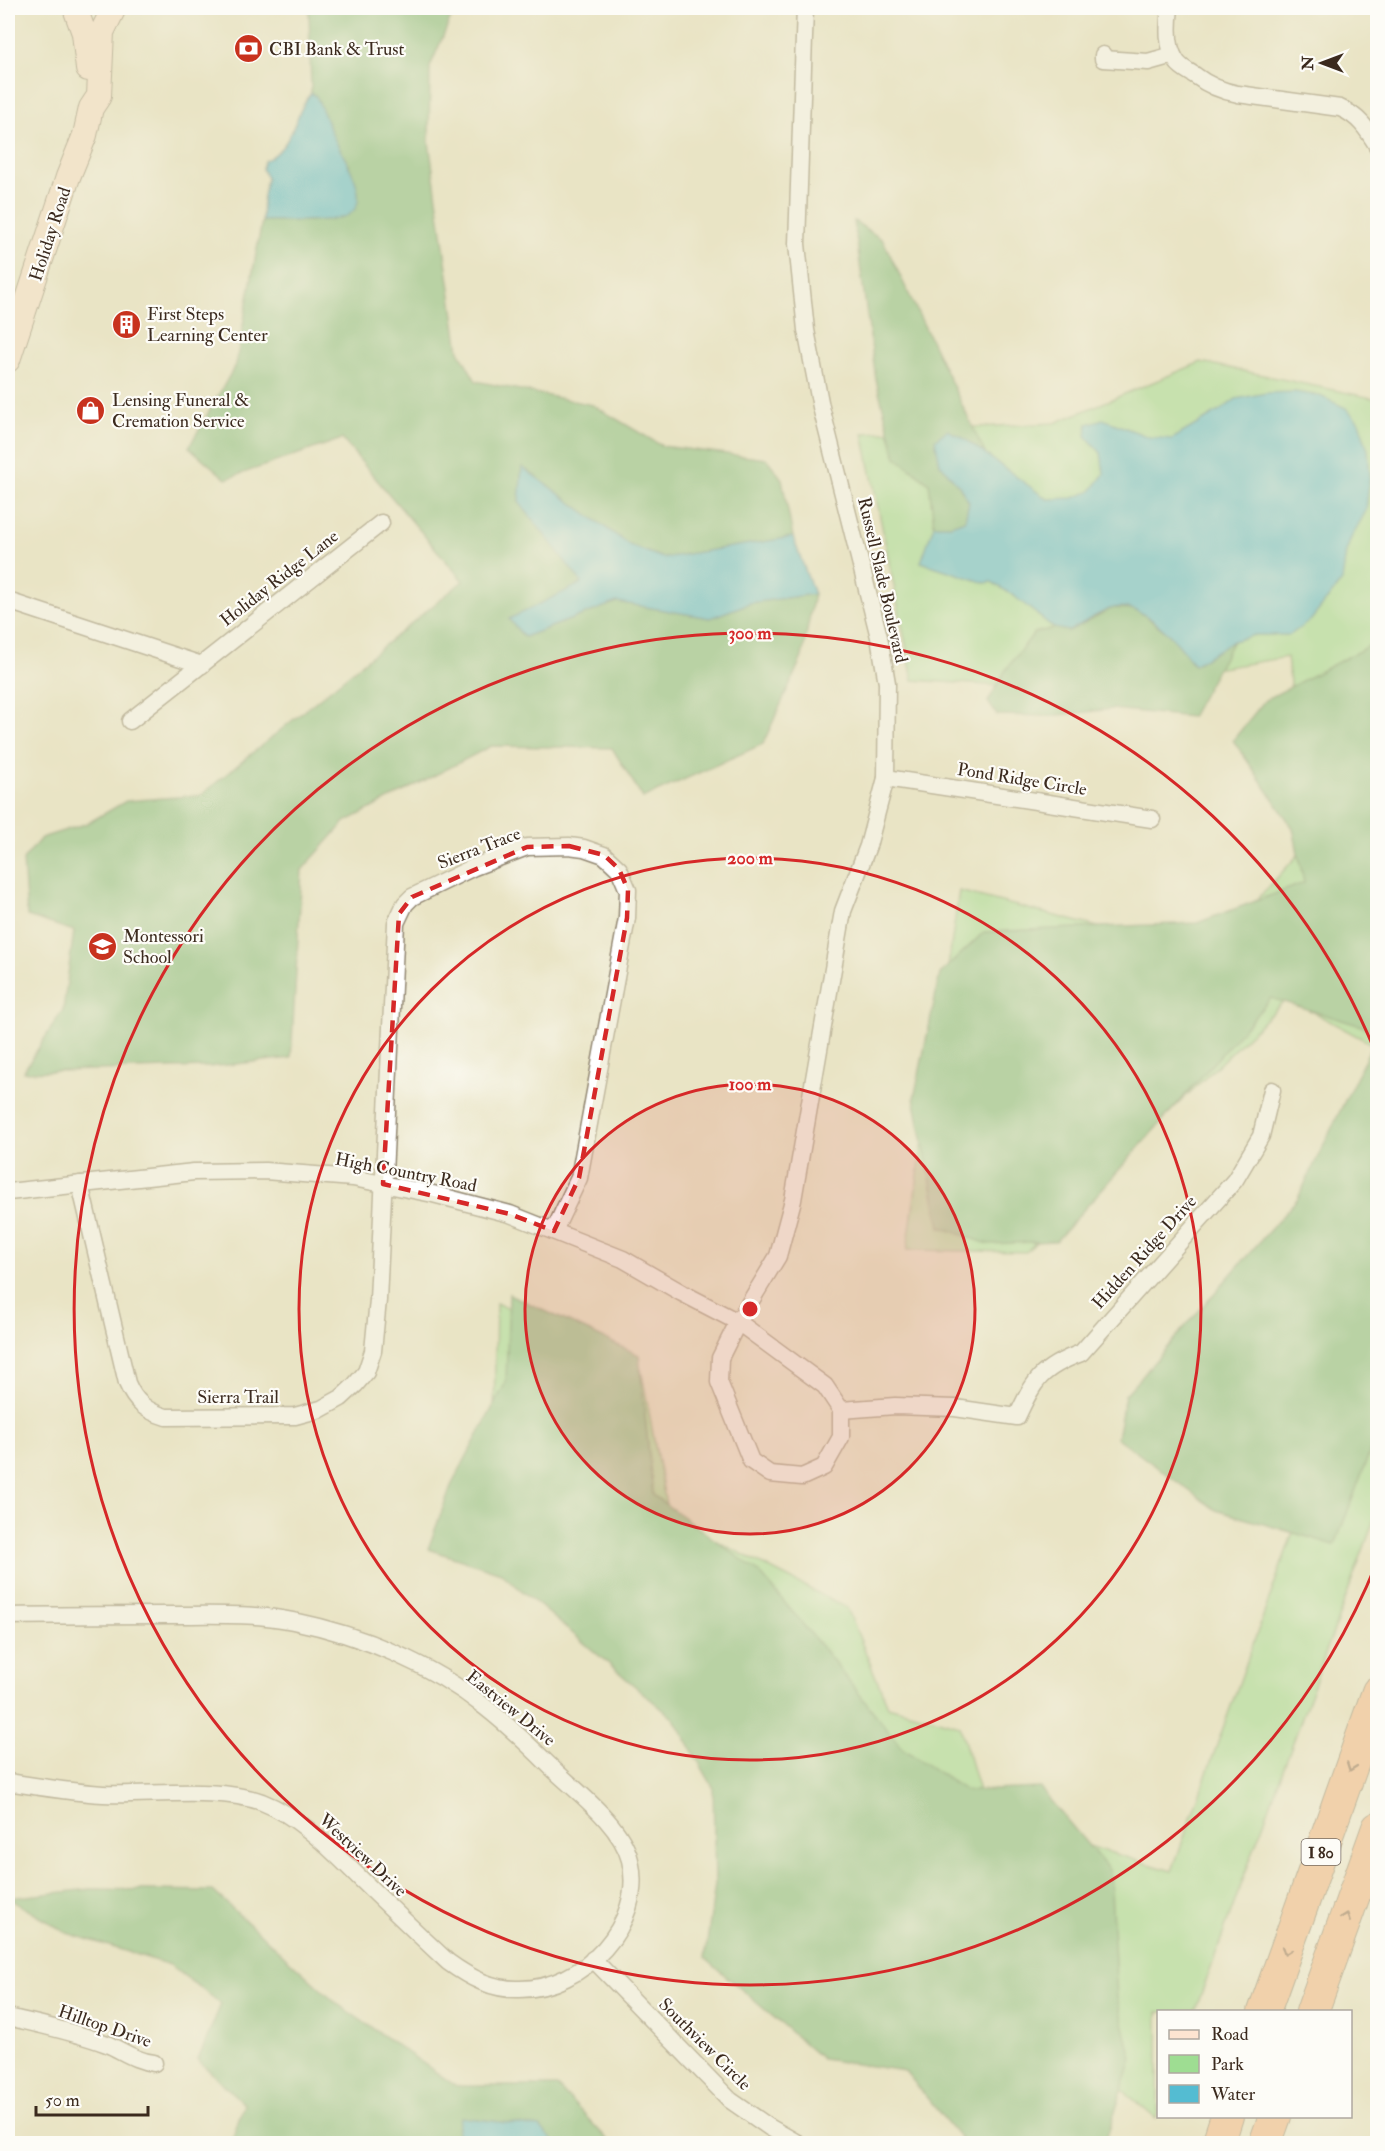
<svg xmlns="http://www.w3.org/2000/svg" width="1385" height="2151" font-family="'IM FELL Double Pica',serif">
  <rect width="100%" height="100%" fill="#fdfcf7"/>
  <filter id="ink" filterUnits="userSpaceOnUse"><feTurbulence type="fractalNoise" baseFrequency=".0167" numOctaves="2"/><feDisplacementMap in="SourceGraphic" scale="12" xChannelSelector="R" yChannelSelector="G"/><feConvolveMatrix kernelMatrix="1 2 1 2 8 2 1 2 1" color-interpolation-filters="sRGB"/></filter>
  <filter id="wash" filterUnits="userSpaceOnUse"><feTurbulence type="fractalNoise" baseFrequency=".008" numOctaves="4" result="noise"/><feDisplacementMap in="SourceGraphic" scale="24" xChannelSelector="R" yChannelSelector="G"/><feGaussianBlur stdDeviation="1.35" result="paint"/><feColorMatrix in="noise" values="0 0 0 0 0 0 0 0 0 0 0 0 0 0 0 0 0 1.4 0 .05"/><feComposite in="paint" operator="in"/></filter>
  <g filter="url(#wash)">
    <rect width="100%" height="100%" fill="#e9e4c5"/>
    <g fill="#9edd92" stroke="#6c8458" stroke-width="1.5">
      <path d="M 1201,362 L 1377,399 L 1377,1047 L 1287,998 L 1026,1252 L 907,1250 L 959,891 L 1206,955 L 1309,843 L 1287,657 L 1083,691 L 913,680 L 863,433 L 1055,423 Z"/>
      <path d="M 1377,1079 L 1377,1512 L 1195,2011 L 1158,2012 L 1158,2112 L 1156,2119 L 492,1543 L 496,1303 L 641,1369 L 668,1516 L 847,1608 L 888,1706 L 960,1726 L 986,1815 L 1172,1871 L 1302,1507 L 1340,1226 Z"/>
    </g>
    <g fill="#7ebc7c" stroke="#5c734d" stroke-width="1.5">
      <path d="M 309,8 L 455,8 L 430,67 L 429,142 L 459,351 L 476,381 L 593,405 L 662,446 L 767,459 L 782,479 L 793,537 L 663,558 L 631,546 L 522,467 L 519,502 L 583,583 L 509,619 L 524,637 L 617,602 L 710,618 L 750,603 L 814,594 L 802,657 L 763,744 L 643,798 L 612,748 L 491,746 L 345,822 L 302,870 L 291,1058 L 208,1067 L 23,1072 L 63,1010 L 74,931 L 27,916 L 23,860 L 41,838 L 88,823 L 126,801 L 201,795 L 463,581 L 342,439 L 226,479 L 189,447 L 236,364 L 262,221 C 283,220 332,224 349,214 C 353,212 355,207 357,203 L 349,165 L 335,141 L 316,96 L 311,93 Z"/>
      <path d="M 854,221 L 883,240 L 987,457 L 962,437 L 940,464 L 960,487 L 969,502 L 965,520 L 951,525 L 934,525 L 929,483 L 896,457 L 876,380 Z"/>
      <path d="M 1112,608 L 1136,609 L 1174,638 L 1194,665 L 1233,641 L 1191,717 L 1112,709 L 1050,716 L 997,715 L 988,702 L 1005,671 L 1034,633 L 1054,628 L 1069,631 Z"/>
      <path d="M 1377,634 L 1377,1031 L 1271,998 L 1056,1241 L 988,1244 L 940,1227 L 914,1098 L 940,974 L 984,932 L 1197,923 L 1304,883 L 1293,828 L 1233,740 L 1265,700 L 1369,646 Z"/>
      <path d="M 1377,1034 L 1377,1433 L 1335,1545 L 1216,1510 L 1117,1438 L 1125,1395 L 1298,1198 Z"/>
      <path d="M 509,1294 L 639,1355 L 653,1495 L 759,1572 L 827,1653 L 902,1748 L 966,1791 L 1040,1788 L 1110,1871 L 1117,1998 L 1132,2059 L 1105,2143 L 964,2143 L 905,2071 L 822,2059 L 705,1958 L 715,1884 L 713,1787 L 674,1719 L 501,1573 L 428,1549 L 451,1486 L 506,1382 Z"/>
      <path d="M 91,1889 L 213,1891 L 336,2003 L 456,2086 L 557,2086 L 611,2143 L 555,2143 L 540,2127 L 460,2117 L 455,2143 L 231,2143 L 244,2104 L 198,2060 L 221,2004 L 170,1965 L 67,1933 L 8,1898 Z"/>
    </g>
    <g fill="#54bcd2" stroke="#487378" stroke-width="1.5">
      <path d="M 311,93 L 316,96 C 323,110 327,124 334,138 C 342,155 373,198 350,214 C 335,224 282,220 262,221 L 263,196 L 267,178 L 262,169 L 264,161 C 295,147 292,116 311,93 Z"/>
      <path d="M 1295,392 L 1320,396 L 1346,408 L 1359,422 L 1368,450 L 1370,474 L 1366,511 L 1351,538 L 1346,552 L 1342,581 L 1311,620 L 1290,635 L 1255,635 L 1233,641 L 1194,665 C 1179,643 1141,598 1110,609 C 1096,614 1082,624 1069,631 L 1054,628 L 1014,596 L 992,582 L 985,583 L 921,562 L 934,525 L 951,525 L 965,520 L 969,502 L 960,487 L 940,464 L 935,440 L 947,430 L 962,437 L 1047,499 L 1073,498 L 1091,491 L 1104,474 L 1101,453 L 1086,436 L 1087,424 L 1103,419 L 1149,437 L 1172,439 L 1221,410 L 1236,399 L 1266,393 Z"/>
      <path d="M 522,467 L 631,546 L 663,558 L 793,537 L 814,594 L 750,603 L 710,618 L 617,602 L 524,637 L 509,619 L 582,583 L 519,502 Z"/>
      <path d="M 460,2117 L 540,2127 L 555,2143 L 455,2143 Z"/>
    </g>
  </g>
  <g filter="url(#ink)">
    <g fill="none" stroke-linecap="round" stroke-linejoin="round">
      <defs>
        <g id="street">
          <path d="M 1170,8 C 1168,24 1166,48 1177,62 C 1181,68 1190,72 1196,76 C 1209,86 1222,91 1238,94 L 1340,108 C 1359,116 1367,129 1378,147"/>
          <path d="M 1103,55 L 1103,59 L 1148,62 L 1173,55"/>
          <path d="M 8,601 L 202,665"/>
          <path d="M 130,721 L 381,523"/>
          <path d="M 886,778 L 1152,819"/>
          <path d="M 80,1184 L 127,1383 C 135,1402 146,1411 166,1417 L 295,1416 L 321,1409 L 341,1398 L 355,1385 L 366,1372 L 373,1351 L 378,1300 L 396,923 L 405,904 L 412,897 L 474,867 L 527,847 L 569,846 L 584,848 L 604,855 L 619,869 L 628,890 L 627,918 L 579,1178 L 554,1231"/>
          <path d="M 8,1192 L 194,1172 L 265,1171 L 353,1178 L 433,1194 L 510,1214 L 623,1259 L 682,1293 L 738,1322 L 825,1386 L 841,1410 L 841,1437 L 824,1467 L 802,1477 L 770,1474 L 751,1461 L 719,1382 L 720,1358 L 738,1322 L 778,1256 L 793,1200 L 843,911 L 868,846 L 886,778 L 887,683 L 879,637 L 821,407 L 806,330 L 797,244 L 805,8"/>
          <path d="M 841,1410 L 895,1406 L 955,1408 L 1017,1417 C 1034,1380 1041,1368 1081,1353 L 1235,1180 L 1261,1136 L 1272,1090"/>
          <path d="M 8,1616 C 62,1615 116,1615 170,1615 C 211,1615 253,1613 293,1621 C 362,1635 431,1664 485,1707 C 508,1725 530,1746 551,1767 C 577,1792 621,1824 630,1860 C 646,1924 583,1989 520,1989 C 493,1990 470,1978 448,1962 C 420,1936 393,1910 365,1883 C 334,1853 303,1818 262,1802 C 217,1786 151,1796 103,1794 C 71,1792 39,1787 8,1782"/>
          <path d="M 593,1959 L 730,2100 L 769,2127 L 799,2144"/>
          <path d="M 8,2017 C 41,2025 75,2032 107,2044 C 123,2051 136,2061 154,2063"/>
        </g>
        <g id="secondary">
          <path d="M 75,8 L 84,33 L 88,69"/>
          <path d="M 8,360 L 68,177 L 85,135 L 91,108 L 99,96 L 102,32 L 114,8"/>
        </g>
        <g id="highway">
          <path d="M 1264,2012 L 1378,1692"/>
          <path d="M 1312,2012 L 1378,1828"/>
          <path d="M 1218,2144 L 1227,2116"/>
          <path d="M 1265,2144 L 1275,2116"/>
        </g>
      </defs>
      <use href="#street" stroke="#928772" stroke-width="19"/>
      <use href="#secondary" stroke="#928772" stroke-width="26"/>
      <use href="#highway" stroke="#928772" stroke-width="34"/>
      <use href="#street" stroke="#fff" stroke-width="16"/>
      <use href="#secondary" stroke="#fde4d1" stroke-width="24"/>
      <use href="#highway" stroke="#fbbb8d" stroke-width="32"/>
    </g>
    <defs><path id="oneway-chevron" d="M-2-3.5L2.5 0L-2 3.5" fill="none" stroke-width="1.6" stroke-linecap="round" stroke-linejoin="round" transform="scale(1.5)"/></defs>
    <g stroke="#916b50">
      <use href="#oneway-chevron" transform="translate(1351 1767) rotate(110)"/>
      <use href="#oneway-chevron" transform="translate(1346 1917) rotate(-70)"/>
      <use href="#oneway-chevron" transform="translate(1286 1951) rotate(110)"/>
    </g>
  </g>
  <path d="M0 0H1385V2151H0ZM 569,846 L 604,855 L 619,869 L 628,890 L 627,918 L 579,1178 L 554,1231 L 510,1214 L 383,1184 L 399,914 L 412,897 L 527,847 Z" fill="#e9e4c5" fill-opacity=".55" fill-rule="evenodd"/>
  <path fill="none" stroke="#d62828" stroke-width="4.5" stroke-dasharray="12 8" stroke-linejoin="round" d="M 569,846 L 604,855 L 619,869 L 628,890 L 627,918 L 579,1178 L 554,1231 L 510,1214 L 383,1184 L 399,914 L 412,897 L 527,847 Z"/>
  <circle cx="750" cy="1309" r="225" fill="#d62828" fill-opacity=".12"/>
  <g fill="none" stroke="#d62828" stroke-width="3">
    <circle cx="750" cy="1309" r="225"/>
    <circle cx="750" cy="1309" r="451"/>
    <path d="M1377 1562A676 676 0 1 1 1377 1056"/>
  </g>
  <defs>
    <symbol id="bank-disc" viewBox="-11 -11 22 22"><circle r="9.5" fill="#c8321e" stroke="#fdfcf7"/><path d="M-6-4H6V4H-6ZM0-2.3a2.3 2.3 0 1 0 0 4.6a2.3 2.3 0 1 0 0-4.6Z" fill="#fff"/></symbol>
    <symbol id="building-disc" viewBox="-11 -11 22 22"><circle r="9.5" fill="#c8321e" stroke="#fdfcf7"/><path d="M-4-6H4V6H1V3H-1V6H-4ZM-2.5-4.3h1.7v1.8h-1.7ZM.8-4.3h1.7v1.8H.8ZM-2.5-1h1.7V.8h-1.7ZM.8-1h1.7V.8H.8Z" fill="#fff"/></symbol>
    <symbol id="shop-disc" viewBox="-11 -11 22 22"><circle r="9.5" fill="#c8321e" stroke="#fdfcf7"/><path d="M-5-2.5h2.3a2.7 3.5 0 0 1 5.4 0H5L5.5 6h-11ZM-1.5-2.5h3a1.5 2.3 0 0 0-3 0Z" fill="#fff"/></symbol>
    <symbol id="school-disc" viewBox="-11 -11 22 22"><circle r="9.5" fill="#c8321e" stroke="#fdfcf7"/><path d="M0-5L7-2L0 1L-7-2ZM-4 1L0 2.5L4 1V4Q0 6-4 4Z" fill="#fff"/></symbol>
  </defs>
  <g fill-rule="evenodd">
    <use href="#bank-disc" x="232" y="32" width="33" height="33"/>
    <use href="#building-disc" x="110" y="308" width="33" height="33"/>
    <use href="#shop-disc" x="74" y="394" width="33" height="33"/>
    <use href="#school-disc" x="86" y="930" width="33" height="33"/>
  </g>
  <g text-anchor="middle" stroke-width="4.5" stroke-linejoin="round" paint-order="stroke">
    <rect fill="#fdfcf7" stroke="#75695f" stroke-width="1.5" x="1301.5" y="1839" width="39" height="26" rx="4.5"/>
    <g font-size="16" font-weight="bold" fill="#3b2a1e">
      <text x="1321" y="1858">I 80</text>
    </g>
    <g font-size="18" fill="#3b2a1e" stroke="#fdfcf7" text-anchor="start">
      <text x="269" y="55">CBI Bank &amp; Trust</text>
      <text x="147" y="320">First Steps<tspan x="147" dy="21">Learning Center</tspan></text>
      <text x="112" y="406">Lensing Funeral &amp;<tspan x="112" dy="21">Cremation Service</tspan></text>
      <text x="123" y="942">Montessori<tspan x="123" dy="21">School</tspan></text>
    </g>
    <g font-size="18" fill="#3b2a1e" stroke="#fdfcf7">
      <text transform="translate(50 234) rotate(-72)" y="6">Holiday Road</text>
      <text transform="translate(279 578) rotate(-38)" y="6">Holiday Ridge Lane</text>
      <text transform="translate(883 580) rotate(77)" y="6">Russell Slade Boulevard</text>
      <text transform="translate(1022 779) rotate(9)" y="6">Pond Ridge Circle</text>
      <text transform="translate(479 848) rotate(-21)" y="6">Sierra Trace</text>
      <text transform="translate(406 1172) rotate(11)" y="6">High Country Road</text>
      <text transform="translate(1144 1252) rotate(-48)" y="6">Hidden Ridge Drive</text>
      <text x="238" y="1403">Sierra Trail</text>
      <text transform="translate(511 1708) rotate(39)" y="6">Eastview Drive</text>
      <text transform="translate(363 1855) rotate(43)" y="6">Westview Drive</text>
      <text transform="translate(105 2026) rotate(19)" y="6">Hilltop Drive</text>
      <text transform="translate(705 2044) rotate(45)" y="6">Southview Circle</text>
    </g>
  </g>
  <circle cx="750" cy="1309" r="9" fill="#d62828" stroke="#fdfcf7" stroke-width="3"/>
  <g font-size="18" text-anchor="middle" font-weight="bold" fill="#d62828" stroke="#fdfcf7" stroke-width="4.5" stroke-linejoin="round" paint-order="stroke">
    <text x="750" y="639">300 m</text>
    <text x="750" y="864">200 m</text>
    <text x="750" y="1090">100 m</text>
  </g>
  <rect width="1385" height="2151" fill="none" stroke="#fdfcf7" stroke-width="30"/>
  <rect x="1157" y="2010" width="195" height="108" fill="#fdfcf7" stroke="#afa8a0" stroke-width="1.5"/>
  <rect x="1169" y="2030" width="30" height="9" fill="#fde4d1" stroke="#afa8a0" stroke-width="1.5"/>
  <text x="1211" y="2040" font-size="18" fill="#3b2a1e">Road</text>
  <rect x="1169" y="2055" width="30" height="18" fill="#9edd92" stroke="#afa8a0" stroke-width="1.5"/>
  <text x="1211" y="2070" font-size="18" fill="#3b2a1e">Park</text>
  <rect x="1169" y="2085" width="30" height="18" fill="#54bcd2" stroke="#afa8a0" stroke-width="1.5"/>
  <text x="1211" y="2100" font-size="18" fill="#3b2a1e">Water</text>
  <g transform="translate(1322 63) rotate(270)" stroke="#fdfcf7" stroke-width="4.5" paint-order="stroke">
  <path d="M0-4.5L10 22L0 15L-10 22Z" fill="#3b2a1e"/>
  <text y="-9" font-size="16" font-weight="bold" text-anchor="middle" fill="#3b2a1e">N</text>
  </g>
  <path d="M36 2106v9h112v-9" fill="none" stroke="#3b2a1e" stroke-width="3"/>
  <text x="45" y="2106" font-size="18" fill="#3b2a1e" stroke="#fdfcf7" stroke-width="4.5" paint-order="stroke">50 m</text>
</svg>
